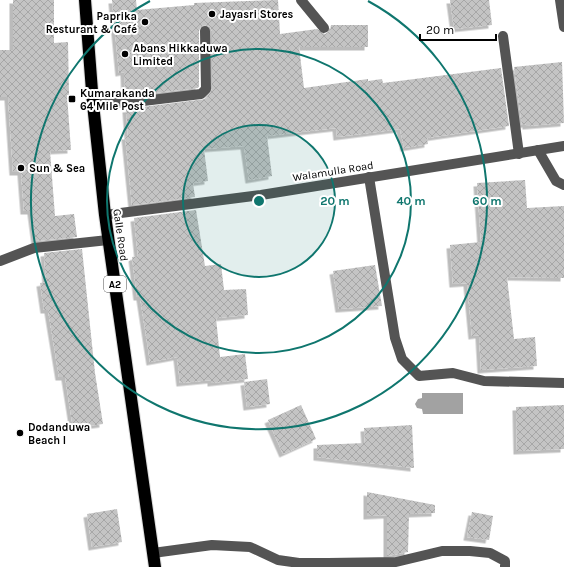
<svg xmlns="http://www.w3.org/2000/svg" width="564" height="567" font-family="Karla,sans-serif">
  <defs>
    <pattern id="building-cross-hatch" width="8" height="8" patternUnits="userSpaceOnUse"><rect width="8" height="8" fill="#c4c4c4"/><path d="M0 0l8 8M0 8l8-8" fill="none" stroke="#a7a7a7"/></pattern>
    <filter id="shadow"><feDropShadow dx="-3.5" dy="3.5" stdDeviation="0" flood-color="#0004"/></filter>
  </defs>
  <rect width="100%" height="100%" fill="#fff"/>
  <path fill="#a2a2a2" d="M 422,393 L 463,393 L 463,414 L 423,414 L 422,409 L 417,408 L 415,404 L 418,399 L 422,398 Z"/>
  <g fill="url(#building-cross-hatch)" filter="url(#shadow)">
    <path d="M 13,0 L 54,0 L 54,43 L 68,42 L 69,95 L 67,95 L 71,150 L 50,151 L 55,216 L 74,214 L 77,237 L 35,241 L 31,211 L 24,211 L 21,172 L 13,172 L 8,97 L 0,97 L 0,50 L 13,50 Z"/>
    <path d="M 112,0 L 136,0 L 137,10 L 194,5 L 194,3 L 278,0 L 280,34 L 317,29 L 325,34 L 330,31 L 331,25 L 368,25 L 368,47 L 299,47 L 304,88 L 368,79 L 368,81 L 382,79 L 383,83 L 501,68 L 509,126 L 427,138 L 428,144 L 404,148 L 400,129 L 337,137 L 336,128 L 267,136 L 272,176 L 249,180 L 244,146 L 204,149 L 208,181 L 193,183 L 195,197 L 132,205 L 125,136 L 128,136 L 126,109 L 206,99 L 212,89 L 212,31 L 210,27 L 205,25 L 201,26 L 199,31 L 199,86 L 198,88 L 125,96 L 124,72 L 119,73 Z"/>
    <path d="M 450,0 L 489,0 L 492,25 L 454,29 Z"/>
    <path d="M 562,62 L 564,123 L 526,126 L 526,124 L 522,125 L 514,67 Z"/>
    <path d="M 525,180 L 527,208 L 564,206 L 564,278 L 507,277 L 514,339 L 535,337 L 537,366 L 481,370 L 479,335 L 472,336 L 467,283 L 453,284 L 450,245 L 481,242 L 477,183 Z"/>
    <path d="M 196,210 L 205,266 L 221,264 L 224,290 L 246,289 L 248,315 L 216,318 L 220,357 L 245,354 L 248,379 L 211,383 L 211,380 L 180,383 L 177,357 L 150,362 L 140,297 L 137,297 L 132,257 L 138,256 L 134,218 Z"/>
    <path d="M 82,249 L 95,373 L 103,424 L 73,428 L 65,377 L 59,377 L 48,310 L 44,310 L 40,283 L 46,282 L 44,253 Z"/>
    <path d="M 375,265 L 382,306 L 339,309 L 333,271 Z"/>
    <path d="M 267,379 L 270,404 L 247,407 L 244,382 Z"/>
    <path d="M 301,405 L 316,439 L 283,454 L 268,420 Z"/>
    <path d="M 564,405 L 564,449 L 517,451 L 516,407 Z"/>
    <path d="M 412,425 L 414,468 L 317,457 L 317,445 L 365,443 L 364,428 Z"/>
    <path d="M 367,492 L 435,505 L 435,513 L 409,514 L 408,552 L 387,556 L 387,515 L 367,516 Z"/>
    <path d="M 117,509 L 122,542 L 92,547 L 87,514 Z"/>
    <path d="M 472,512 L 493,516 L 489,540 L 467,537 Z"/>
  </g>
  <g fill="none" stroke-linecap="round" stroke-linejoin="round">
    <defs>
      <path id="highway" d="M 85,0 L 93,104 L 105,215 L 155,567"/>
    </defs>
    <use href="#highway" stroke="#dbdbdb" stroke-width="14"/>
    <g stroke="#545454" stroke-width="10">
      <path d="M 301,0 L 324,28"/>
      <path d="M 560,0 L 564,27"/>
      <path d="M 503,36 L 519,154"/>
      <path d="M 93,104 L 135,102 L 201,94 L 206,89 L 205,31"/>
      <path d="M 538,150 L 556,181 L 564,185"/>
      <path d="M 369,177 L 395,338 L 402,359 L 419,376 L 453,373 L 484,381 L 564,383"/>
      <path d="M 105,215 L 261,195 L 564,146"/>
      <path d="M 0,261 L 34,248 L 108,240"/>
      <path d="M 153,553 L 212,545 L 250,547 L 278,560 L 299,563 L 328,563 L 396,562 L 442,551 L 470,551 L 490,553 L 505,561 L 505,567"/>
    </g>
    <use href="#highway" stroke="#000" stroke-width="12"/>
  </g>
  <circle cx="259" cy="201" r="76" fill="#0f766e" fill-opacity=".12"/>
  <g fill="none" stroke="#0f766e" stroke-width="2">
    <circle cx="259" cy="201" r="76"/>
    <circle cx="259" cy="201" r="152"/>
    <path d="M368 1A228 228 0 1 1 150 1"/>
  </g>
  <g fill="#000" stroke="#fff" stroke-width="1.5">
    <circle cx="212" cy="14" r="4"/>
    <circle cx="145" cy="22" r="4"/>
    <circle cx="125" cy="54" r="4"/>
    <rect x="68" y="95" width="8" height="8" rx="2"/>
    <circle cx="21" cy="168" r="4"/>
    <circle cx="20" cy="433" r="4"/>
  </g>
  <g text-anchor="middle" stroke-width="4" stroke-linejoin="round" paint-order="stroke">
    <rect fill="#fff" stroke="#4c4c4c" stroke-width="1" x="104" y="276" width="22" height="16" rx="3"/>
    <g font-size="10" font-weight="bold" fill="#000">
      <text x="115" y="288">A2</text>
    </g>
    <g font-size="11" font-weight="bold" fill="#000" stroke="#fff" text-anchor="start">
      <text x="220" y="18">Jayasri Stores</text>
      <text x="137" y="20" text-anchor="end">Paprika<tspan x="137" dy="13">Resturant &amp; Café</tspan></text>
      <text x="133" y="52">Abans Hikkaduwa<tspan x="133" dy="13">Limited</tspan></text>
      <text x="80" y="97">Kumarakanda<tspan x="80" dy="13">64 Mile Post</tspan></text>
      <text x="29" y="172">Sun &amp; Sea</text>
      <text x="28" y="431">Dodanduwa<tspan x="28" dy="13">Beach I</tspan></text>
    </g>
    <g font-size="11" fill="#000" stroke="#fff">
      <text transform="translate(333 171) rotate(-9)" y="4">Walamulla Road</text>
      <text transform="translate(121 235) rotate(82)" y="4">Galle Road</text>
    </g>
  </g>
  <circle cx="259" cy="201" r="6" fill="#0f766e" stroke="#fff" stroke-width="2"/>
  <g font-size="12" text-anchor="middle" font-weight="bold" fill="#0f766e" stroke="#fff" stroke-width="4" stroke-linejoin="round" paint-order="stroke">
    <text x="335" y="205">20 m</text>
    <text x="411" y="205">40 m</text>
    <text x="487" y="205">60 m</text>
  </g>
  <path d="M420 34v6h76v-6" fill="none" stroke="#000000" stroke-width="2"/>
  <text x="426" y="34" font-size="12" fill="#000000" stroke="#ffffff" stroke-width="3" paint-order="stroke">20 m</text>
</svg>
